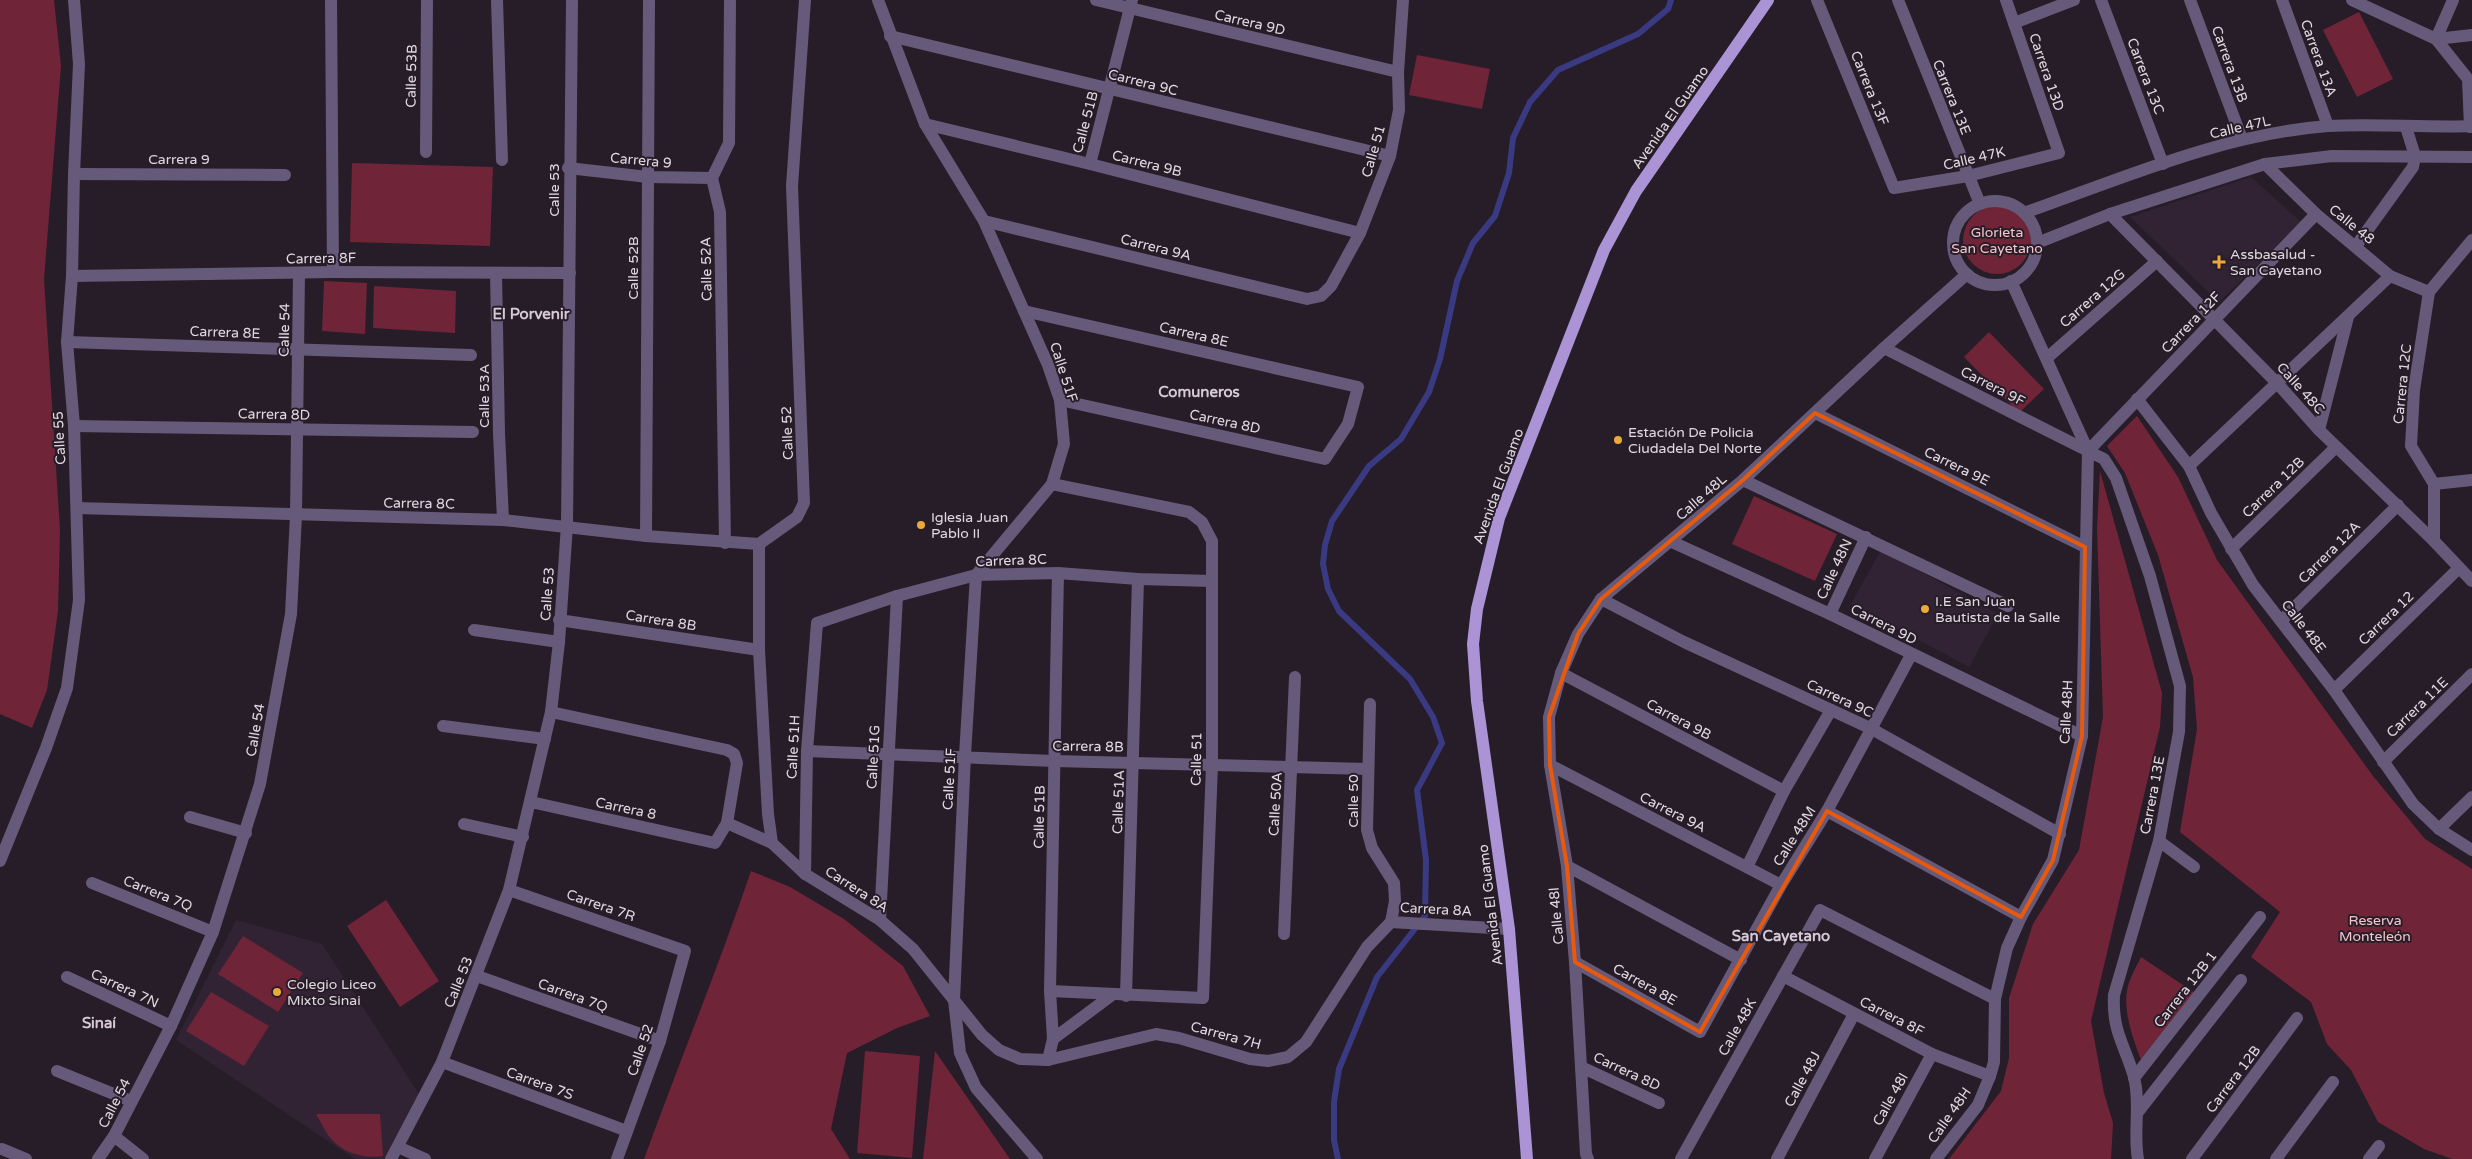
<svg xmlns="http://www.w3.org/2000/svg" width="2472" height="1159" font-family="'Varela Round',sans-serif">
  <rect width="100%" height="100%" fill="#271d28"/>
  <g fill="#322334">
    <path d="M 2251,177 L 2301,222 L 2219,302 L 2130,217 Z"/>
    <path d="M 1881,550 L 1998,614 L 1969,667 L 1851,604 Z"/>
    <path d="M 236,920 L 322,944 L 419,1094 L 384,1159 L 355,1159 L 176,1040 Z"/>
  </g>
  <g fill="#702437">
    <path d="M 0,0 L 54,0 L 61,66 L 44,279 L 60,530 L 58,611 L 47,690 L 32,728 L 0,714 Z"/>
    <path d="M 2359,12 L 2393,79 L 2357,97 L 2323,30 Z"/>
    <path d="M 1417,55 L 1490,69 L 1482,109 L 1409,95 Z"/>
    <path d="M 352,163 L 493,167 L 490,246 L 350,242 Z"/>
    <circle cx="1997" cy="240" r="34"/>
    <path d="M 324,281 L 367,283 L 365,334 L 322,331 Z"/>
    <path d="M 374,286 L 456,291 L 455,333 L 373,328 Z"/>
    <path d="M 1989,332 L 2044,389 L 2019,413 L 1964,357 Z"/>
    <path d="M 2137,416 L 2178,477 L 2217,560 L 2373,776 L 2425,839 L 2472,869 L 2472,1159 L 2452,1159 L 2424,1149 L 2378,1122 L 2351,1070 L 2327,1044 L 2311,1002 L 2251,957 L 2280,912 L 2180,832 L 2197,729 L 2193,677 L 2158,555 L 2125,473 L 2107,446 Z"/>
    <path d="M 2100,471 L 2162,693 L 2160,727 L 2091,1021 L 2104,1093 L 2113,1123 L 2111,1159 L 1949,1159 L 2001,1091 L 2009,1058 L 2009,998 L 2033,924 L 2079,850 L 2103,717 L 2097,529 Z"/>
    <path d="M 1754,496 L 1837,534 L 1815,581 L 1732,544 Z"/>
    <path d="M 751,871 L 790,887 L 844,919 L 903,966 L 930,1016 L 897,1028 L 847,1053 L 831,1129 L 850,1159 L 644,1159 C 679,1063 718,968 751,871 Z"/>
    <path d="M 386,900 L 439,981 L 400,1007 L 347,926 Z"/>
    <path d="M 243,936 L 303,973 L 278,1012 L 218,974 Z"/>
    <path d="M 2141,957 L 2195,993 L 2141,1060 C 2133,1038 2122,1010 2128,986 C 2130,977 2137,966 2141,957 Z"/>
    <path d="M 211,992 L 269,1026 L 244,1066 L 186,1031 Z"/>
    <path d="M 865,1051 L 920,1056 L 912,1158 L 857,1153 Z"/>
    <path d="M 935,1051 L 1010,1159 L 923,1159 Z"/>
    <path d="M 316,1114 L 380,1114 L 383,1156 C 366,1159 346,1154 333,1141 C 326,1134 321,1122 316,1114 Z"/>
  </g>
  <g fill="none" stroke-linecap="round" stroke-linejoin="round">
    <path stroke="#393a81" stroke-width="6" d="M 1338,1159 L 1334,1140 L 1334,1102 L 1339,1069 L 1377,977 L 1425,916 L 1426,860 L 1417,790 L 1442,743 L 1433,717 L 1410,679 L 1339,611 L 1328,589 L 1323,564 L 1325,545 L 1332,521 L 1369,466 L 1401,439 L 1429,392 L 1440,359 L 1457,281 L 1473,243 L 1495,216 L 1509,173 L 1513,138 L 1530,102 L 1558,70 L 1638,34 L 1668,9 L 1671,0"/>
    <g stroke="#665a7a" stroke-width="12">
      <path d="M 331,0 L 333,272"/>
      <path d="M 497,0 L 502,160"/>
      <path d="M 878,0 L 925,124 L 984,221 L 1048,365 L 1060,400 L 1064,444 L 1052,484 L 976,575 L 965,755 L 954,1000 L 960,1053 L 976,1088 L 1037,1159"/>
      <path d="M 1096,0 L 1398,72"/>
      <path d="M 1817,0 L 1894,188 L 1968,176 L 2059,153 L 2006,0"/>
      <path d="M 1898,0 L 1980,204"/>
      <path d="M 2101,0 L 2163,164"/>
      <path d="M 2190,0 L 2242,139"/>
      <path d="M 2282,0 L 2328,126"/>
      <path d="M 2352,0 L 2436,39 L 2472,35"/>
      <path d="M 2453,0 L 2436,39 L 2468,79 L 2470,127"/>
      <path d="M 2014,23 L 2074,0"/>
      <path d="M 890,36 L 1390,156"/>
      <path d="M 925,124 L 1090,164 L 1360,233"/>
      <path d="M 426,152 L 427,0"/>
      <path d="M 1090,164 L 1132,0"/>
      <path d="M 2265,164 L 2316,214 L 2390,276 L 2429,292"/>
      <path d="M 568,168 L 648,177 L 712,178"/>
      <path d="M 74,174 L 285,175"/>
      <circle cx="1995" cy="243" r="42"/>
      <path d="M 2024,213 C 2123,178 2223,134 2328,126 C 2376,123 2424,128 2472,126"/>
      <path d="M 2110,214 L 2278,384 L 2319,430 L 2434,541 L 2472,581"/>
      <path d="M 984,221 L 1307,299 L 1321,296 L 1331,286 L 1360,233 L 1390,156 L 1399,110 L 1398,72 L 1403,0"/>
      <path d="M 2037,243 L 2110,214 L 2265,164 L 2332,156 L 2472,157"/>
      <path d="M 2356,246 L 2413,167 L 2415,156 L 2406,127"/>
      <path d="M 496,273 L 499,433 L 503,520"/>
      <path d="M 72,276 L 333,272 L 570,273"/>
      <path d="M 1024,311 L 1358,387 L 1348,424 L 1325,459 L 1060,400"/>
      <path d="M 67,342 L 471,355"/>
      <path d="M 1884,348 L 2104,459 L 2116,478 L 2150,576 L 2180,686 L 2179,732 L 2159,841 L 2114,995 C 2112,1032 2125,1045 2134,1077 C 2141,1104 2133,1132 2138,1159"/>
      <path d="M 2047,358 L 2157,261"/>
      <path d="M 2137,399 L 2189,466 L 2211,513 L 2253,585 L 2334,690 L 2413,804 L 2439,829 L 2472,850"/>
      <path d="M 1815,413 L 2085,547"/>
      <path d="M 74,426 L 473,432"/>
      <path d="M 2319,430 L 2348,317"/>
      <path d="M 2088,451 L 2316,214"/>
      <path d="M 2189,466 L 2390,276"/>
      <path d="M 1743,480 L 2008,606"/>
      <path d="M 2434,484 L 2472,480"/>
      <path d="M 77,508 L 503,520 L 646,536 L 759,544"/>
      <path d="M 646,536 L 649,0"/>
      <path d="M 2434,541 L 2434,484 L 2411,446 L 2414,390 L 2429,292 L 2472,240"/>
      <path d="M 1672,542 L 1830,614 L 2082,736"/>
      <path d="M 725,543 L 720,212 L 712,178 L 729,143 L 730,0"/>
      <path d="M 759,544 L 797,517 L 804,503 L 792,186 L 805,0"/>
      <path d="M 759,544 L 759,650 L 768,814 L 772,843"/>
      <path d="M 2231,549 L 2336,447"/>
      <path d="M 1601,599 L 1684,642 L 1870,728 L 2060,834"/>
      <path d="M 1830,614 L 1866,537"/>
      <path d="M 559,620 L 759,650"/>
      <path d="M 2281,621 L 2398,505"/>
      <path d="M 474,630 L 559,642"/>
      <path d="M 1561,673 L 1784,791"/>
      <path d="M 2334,690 L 2459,568"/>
      <path d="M 1370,704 L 1367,830 L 1372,848 L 1394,883 L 1395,901 L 1391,922"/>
      <path d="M 443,726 L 545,739"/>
      <path d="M 807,751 L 1055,761 L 1368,769"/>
      <path d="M 2383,762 L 2472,674"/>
      <path d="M 1550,765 L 1781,885"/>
      <path d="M 531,802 L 715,843 L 727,823 L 737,763 L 734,754 L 727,750 L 551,712"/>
      <path d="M 1827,811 L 2021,917"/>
      <path d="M 190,817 L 246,833"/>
      <path d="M 727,823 L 772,843 L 805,874 L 880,920 L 913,949 L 982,1035 L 999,1050 L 1020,1059 L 1048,1060 L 1156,1034 L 1179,1038 L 1250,1059 L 1268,1061 L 1288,1057 L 1306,1042 L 1367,947 L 1391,922"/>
      <path d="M 464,824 L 523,837"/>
      <path d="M 2439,829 L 2472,797"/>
      <path d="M 2159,841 L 2194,867"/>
      <path d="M 0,861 L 46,748 L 67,688 L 79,600 L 74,426 L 67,342 L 72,276 L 74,174 L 79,64 L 74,0"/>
      <path d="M 1567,866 L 1741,960"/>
      <path d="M 1747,867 L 1784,791 L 1831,710"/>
      <path d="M 805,874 L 807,751 L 817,623 L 897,596 L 976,575 L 1058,573 L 1138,579 L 1212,581"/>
      <path d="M 92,883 L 213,932"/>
      <path d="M 509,890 L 685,951 L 660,1041 L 617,1159"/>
      <path d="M 880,920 L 897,596"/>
      <path d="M 1391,922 L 1509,929"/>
      <path d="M 1284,934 L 1295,677"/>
      <path d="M 1575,962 L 1700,1032 L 1781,885 L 1827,811 L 1911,655"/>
      <path d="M 477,976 L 660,1041"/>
      <path d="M 1783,976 L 1932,1054 L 1990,1076"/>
      <path d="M 67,977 L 171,1026"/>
      <path d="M 1050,991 L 1203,998 L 1212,765 L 1212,541 L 1202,522 L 1189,512 L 1052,484"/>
      <path d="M 1126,996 L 1138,579"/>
      <path d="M 1053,1039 L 1112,995"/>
      <path d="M 1048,1060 L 1053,1039 L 1050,991 L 1058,573"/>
      <path d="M 442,1062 L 627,1131"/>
      <path d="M 1581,1067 L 1659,1103"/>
      <path d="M 57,1071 L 131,1101"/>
      <path d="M 2134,1078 L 2260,917"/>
      <path d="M 2138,1112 L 2241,980"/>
      <path d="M 114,1136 L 143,1159"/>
      <path d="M 398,1147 L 425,1159"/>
      <path d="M 2,1149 L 26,1159"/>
      <path d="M 98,1159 L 114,1136 L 171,1026 L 213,932 L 260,784 L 291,614 L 296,515 L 299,273"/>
      <path d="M 391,1159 L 442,1062 L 509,890 L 551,712 L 559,642 L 567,525 L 572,0"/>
      <path d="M 1588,1159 L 1586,1154 L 1575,962 L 1567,866 L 1550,765 L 1549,717 L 1561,673 L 1578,634 L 1601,599 L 1743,480 L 1884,348 L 1967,274"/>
      <path d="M 1681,1159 L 1820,910 L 1995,999"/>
      <path d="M 1777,1159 L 1854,1014"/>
      <path d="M 1875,1159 L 1932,1054"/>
      <path d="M 1936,1159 L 1978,1105 L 1990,1076 L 1994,1062 L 1995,999 L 2007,948 L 2021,917 L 2053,860 L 2082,736 L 2088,451 L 2011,281"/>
      <path d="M 2192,1159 L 2297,1018"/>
      <path d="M 2276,1159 L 2333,1082"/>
      <path d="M 2369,1159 L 2379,1146"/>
    </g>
    <path stroke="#ac93d6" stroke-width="12" d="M 1527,1159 L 1509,929 L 1477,701 L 1473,644 L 1477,609 L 1499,518 L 1604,250 L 1636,191 L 1768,0"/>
  </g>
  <path fill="none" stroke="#e8590c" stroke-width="4" stroke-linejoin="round" d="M 1815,413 L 2085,547 L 2082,736 L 2053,860 L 2021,917 L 1827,811 L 1700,1032 L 1575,962 L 1567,866 L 1550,765 L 1549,717 L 1578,634 L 1601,599 L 1743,480 Z"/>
  <g fill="#eca93a" stroke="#271d28" stroke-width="2">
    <path d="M2216.5 254.5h5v5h5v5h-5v5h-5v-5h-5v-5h5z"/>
    <circle cx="1618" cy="440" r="5"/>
    <circle cx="921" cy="525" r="5"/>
    <circle cx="1925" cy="609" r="5"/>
    <circle cx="277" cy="992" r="5"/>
  </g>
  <g text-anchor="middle" stroke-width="4" stroke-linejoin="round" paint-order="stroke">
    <g font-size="14" fill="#e1d9e1" stroke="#271d28">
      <text transform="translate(1250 22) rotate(13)" y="5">Carrera 9D</text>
      <text transform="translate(2319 58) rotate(70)" y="5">Carrera 13A</text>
      <text transform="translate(2230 64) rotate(70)" y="5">Carrera 13B</text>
      <text transform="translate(2047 72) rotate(71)" y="5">Carrera 13D</text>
      <text transform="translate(411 76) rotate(-89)" y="5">Calle 53B</text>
      <text transform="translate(2146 76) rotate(69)" y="5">Carrera 13C</text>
      <text transform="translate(1143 82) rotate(14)" y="5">Carrera 9C</text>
      <text transform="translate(1870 88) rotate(68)" y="5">Carrera 13F</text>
      <text transform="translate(1952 97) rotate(68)" y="5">Carrera 13E</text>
      <text transform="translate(1670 117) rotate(-55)" y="5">Avenida El Guamo</text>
      <text transform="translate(1085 122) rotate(-75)" y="5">Calle 51B</text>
      <text transform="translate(2240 127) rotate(-13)" y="5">Calle 47L</text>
      <text transform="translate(1373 151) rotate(-74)" y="5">Calle 51</text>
      <text transform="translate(1974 158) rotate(-13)" y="5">Calle 47K</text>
      <text x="179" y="164">Carrera 9</text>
      <text transform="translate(641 160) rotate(5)" y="5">Carrera 9</text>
      <text transform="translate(1147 163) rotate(14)" y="5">Carrera 9B</text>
      <text transform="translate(554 190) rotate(-90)" y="5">Calle 53</text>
      <text transform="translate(2352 224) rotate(39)" y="5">Calle 48</text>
      <text transform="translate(1156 247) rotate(14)" y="5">Carrera 9A</text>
      <text transform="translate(321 258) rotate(-1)" y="5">Carrera 8F</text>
      <text transform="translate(633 268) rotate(-90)" y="5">Calle 52B</text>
      <text transform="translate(706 269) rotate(-91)" y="5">Calle 52A</text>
      <text transform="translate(2092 298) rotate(-41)" y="5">Carrera 12G</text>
      <text transform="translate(2191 322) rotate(-46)" y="5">Carrera 12F</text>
      <text transform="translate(284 330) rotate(-89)" y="5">Calle 54</text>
      <text transform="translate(225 332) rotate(2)" y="5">Carrera 8E</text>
      <text transform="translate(1194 334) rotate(13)" y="5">Carrera 8E</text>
      <text transform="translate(1064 372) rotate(72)" y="5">Calle 51F</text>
      <text transform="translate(2402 384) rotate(-84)" y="5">Carrera 12C</text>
      <text transform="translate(1993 386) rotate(27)" y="5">Carrera 9F</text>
      <text transform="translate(2301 388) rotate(48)" y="5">Calle 48C</text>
      <text transform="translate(484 396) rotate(-90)" y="5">Calle 53A</text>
      <text transform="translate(274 414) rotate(1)" y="5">Carrera 8D</text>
      <text transform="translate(1225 421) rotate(12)" y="5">Carrera 8D</text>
      <text transform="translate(787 433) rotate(-92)" y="5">Calle 52</text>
      <text transform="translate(59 438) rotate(-93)" y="5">Calle 55</text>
      <text transform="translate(1957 466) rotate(26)" y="5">Carrera 9E</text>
      <text transform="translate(1498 486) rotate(-70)" y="5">Avenida El Guamo</text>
      <text transform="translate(2273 487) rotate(-44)" y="5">Carrera 12B</text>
      <text transform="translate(1701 497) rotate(-41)" y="5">Calle 48L</text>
      <text transform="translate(419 503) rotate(1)" y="5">Carrera 8C</text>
      <text transform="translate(2329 552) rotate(-45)" y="5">Carrera 12A</text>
      <text transform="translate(1011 560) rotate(-2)" y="5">Carrera 8C</text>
      <text transform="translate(1834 569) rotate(-65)" y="5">Calle 48N</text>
      <text transform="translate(547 594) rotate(-86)" y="5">Calle 53</text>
      <text transform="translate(2386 618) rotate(-44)" y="5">Carrera 12</text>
      <text transform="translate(661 620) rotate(9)" y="5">Carrera 8B</text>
      <text transform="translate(1884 624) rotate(27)" y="5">Carrera 9D</text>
      <text transform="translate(2304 626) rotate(52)" y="5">Calle 48E</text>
      <text transform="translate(1840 698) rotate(25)" y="5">Carrera 9C</text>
      <text transform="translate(2417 707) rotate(-44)" y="5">Carrera 11E</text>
      <text transform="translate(2066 712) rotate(-87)" y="5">Calle 48H</text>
      <text transform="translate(1679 719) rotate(28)" y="5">Carrera 9B</text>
      <text transform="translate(255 730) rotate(-80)" y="5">Calle 54</text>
      <text transform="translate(1088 746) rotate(1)" y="5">Carrera 8B</text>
      <text transform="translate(793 747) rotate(-87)" y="5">Calle 51H</text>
      <text transform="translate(873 757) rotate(-87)" y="5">Calle 51G</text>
      <text transform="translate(1196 759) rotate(-89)" y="5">Calle 51</text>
      <text transform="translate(949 779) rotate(-87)" y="5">Calle 51F</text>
      <text transform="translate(2152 795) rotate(-79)" y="5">Carrera 13E</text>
      <text transform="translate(1353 801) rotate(-90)" y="5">Calle 50</text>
      <text transform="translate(1118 802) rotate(-88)" y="5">Calle 51A</text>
      <text transform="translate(1275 804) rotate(-87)" y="5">Calle 50A</text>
      <text transform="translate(626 808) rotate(12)" y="5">Carrera 8</text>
      <text transform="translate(1673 812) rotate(27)" y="5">Carrera 9A</text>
      <text transform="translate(1039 817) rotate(-89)" y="5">Calle 51B</text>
      <text transform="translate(1794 836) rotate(-58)" y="5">Calle 48M</text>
      <text transform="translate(857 889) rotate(33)" y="5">Carrera 8A</text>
      <text transform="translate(158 893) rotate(22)" y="5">Carrera 7Q</text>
      <text transform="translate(601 905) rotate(19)" y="5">Carrera 7R</text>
      <text transform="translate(1490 905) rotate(-97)" y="5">Avenida El Guamo</text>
      <text transform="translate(1436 909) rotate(3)" y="5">Carrera 8A</text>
      <text transform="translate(1556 916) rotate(-95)" y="5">Calle 48l</text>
      <text transform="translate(458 982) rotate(-68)" y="5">Calle 53</text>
      <text transform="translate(1645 984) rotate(29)" y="5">Carrera 8E</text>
      <text transform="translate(125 988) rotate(25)" y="5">Carrera 7N</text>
      <text transform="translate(2185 989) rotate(-52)" y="5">Carrera 12B 1</text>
      <text transform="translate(573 995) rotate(20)" y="5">Carrera 7Q</text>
      <text transform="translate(1892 1016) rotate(27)" y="5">Carrera 8F</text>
      <text transform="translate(1737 1027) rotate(-61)" y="5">Calle 48K</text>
      <text transform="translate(1226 1035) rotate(15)" y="5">Carrera 7H</text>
      <text transform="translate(640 1050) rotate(-71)" y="5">Calle 52</text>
      <text transform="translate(1627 1071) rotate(25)" y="5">Carrera 8D</text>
      <text transform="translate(1802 1079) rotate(-62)" y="5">Calle 48J</text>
      <text transform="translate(2233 1079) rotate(-53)" y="5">Carrera 12B</text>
      <text transform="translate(540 1083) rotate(20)" y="5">Carrera 7S</text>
      <text transform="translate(1890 1099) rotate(-61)" y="5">Calle 48I</text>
      <text transform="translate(114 1103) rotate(-63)" y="5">Calle 54</text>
      <text transform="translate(1949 1115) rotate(-55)" y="5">Calle 48H</text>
    </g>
    <g font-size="14" fill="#f5c3ca" stroke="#271d28">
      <text x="1997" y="237">Glorieta<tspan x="1997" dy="16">San Cayetano</tspan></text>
      <text x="2375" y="925">Reserva<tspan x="2375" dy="16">Monteleón</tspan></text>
    </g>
    <g font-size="14" fill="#e1d9e1" stroke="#271d28" text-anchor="start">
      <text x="2230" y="259">Assbasalud -<tspan x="2230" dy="16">San Cayetano</tspan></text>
      <text x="1628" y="437">Estación De Policia<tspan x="1628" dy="16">Ciudadela Del Norte</tspan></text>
      <text x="931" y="522">Iglesia Juan<tspan x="931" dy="16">Pablo II</tspan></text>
      <text x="1935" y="606">I.E San Juan<tspan x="1935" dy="16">Bautista de la Salle</tspan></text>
      <text x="287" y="989">Colegio Liceo<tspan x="287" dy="16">Mixto Sinai</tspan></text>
    </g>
    <g font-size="15" font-weight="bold" fill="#d7c9d8" stroke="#271d28">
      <text x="531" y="319">El Porvenir</text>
      <text x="1199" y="397">Comuneros</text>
      <text x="1781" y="941">San Cayetano</text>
      <text x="99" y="1028">Sinaí</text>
    </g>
  </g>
</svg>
